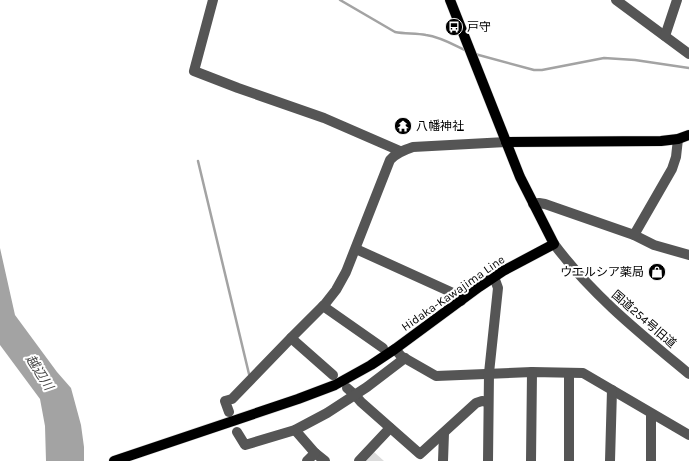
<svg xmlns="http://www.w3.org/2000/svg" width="689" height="461" font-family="Karla,'Noto Sans JP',sans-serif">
  <rect width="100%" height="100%" fill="#fff"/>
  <path fill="#dcdcdc" d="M 374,452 L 384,461 L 362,461 Z"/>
  <path fill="#a3a3a3" d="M 0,248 L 15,315 L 57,372 L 71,388 L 81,425 L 84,447 L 84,461 L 46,461 L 45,426 L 40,399 L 0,345 Z"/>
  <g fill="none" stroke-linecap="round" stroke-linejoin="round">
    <g stroke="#a3a3a3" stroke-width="2.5">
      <path d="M 340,0 L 395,32 C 405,34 416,33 426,35 C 441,37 454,45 467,51"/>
      <path d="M 475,54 L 534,70 L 542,70 L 604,58 L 635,60 L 689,68"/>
      <path d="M 198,161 L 249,374"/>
    </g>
    <defs>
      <g id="major">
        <path d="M 506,142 L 661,141 L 678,139 L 689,135"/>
        <path d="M 114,461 L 298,399 L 335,385 L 371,365 L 395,349 L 479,287 L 503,271 L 554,244 L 520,177 L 450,0"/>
      </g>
    </defs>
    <use href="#major" stroke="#dbdbdb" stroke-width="11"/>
    <g stroke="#555" stroke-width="10">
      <path d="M 213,0 L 194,71 L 238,88 L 324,118 L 400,151"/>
      <path d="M 616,0 L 689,54"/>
      <path d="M 665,36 L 677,0"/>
      <path d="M 533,204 L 539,203 L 545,204 L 634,235 L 654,245 L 689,255"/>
      <path d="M 634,235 L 672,169 L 676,157 L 678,139"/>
      <path d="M 554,244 C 592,295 641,334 689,374"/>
      <path d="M 356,249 L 453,293 L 461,301"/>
      <path d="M 323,306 L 383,348"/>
      <path d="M 291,338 L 333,375"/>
      <path d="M 395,349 L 401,356 L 436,376 L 532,372 L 583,373 L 689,435"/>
      <path d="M 347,388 L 355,395 L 361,402 L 420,454 L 476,403 L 482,401 L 488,402"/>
      <path d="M 229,412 L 225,401 L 232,399 L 291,338 L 325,304 L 336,290 L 346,272 L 390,160 C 396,153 404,150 413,147 L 506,142"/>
      <path d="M 295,430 L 315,453 L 325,461"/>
      <path d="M 237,432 L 245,445 L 295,430 L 327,413 L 367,387 L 405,358"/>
      <path d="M 307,461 L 315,453"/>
      <path d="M 359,461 L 390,428"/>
      <path d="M 443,461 L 444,433"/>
      <path d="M 488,461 L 489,373 L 498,288 L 494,277"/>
      <path d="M 531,461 L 532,372"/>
      <path d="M 569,461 L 569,373"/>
      <path d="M 610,461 L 612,390"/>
      <path d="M 651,461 L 651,414"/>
    </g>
    <use href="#major" stroke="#000" stroke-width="10"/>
  </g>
  <defs>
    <symbol id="bus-disc" viewBox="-11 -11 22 22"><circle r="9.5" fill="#000" stroke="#fff"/><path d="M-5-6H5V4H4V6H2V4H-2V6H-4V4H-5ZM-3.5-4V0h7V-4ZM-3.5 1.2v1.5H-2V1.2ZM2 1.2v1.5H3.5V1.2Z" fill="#fff"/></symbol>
    <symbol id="temple-disc" viewBox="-11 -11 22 22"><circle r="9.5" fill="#000" stroke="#fff"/><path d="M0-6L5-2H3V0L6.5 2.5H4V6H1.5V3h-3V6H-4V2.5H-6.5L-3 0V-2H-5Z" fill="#fff"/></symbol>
    <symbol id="shop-disc" viewBox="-11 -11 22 22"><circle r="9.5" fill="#000" stroke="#fff"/><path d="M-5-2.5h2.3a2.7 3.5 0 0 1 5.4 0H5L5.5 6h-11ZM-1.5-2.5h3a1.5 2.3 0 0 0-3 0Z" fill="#fff"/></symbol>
  </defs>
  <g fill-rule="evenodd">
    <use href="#bus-disc" x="444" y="17" width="20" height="20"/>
    <use href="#temple-disc" x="393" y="116" width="20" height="20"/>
    <use href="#shop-disc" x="647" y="262" width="20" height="20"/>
  </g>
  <g text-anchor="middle" stroke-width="4" stroke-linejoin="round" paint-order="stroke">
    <g font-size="12" fill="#000" stroke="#fff" text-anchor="start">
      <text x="467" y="31">戸守</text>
      <text x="416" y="130">八幡神社</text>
      <text x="644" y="276" text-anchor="end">ウエルシア薬局</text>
    </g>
    <g font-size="12" fill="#000" stroke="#fff">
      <text transform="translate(453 293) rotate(-35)" y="4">Hidaka-Kawajima Line</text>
      <text transform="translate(644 319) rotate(41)" y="4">国道254号旧道</text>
    </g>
    <g font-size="13" font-style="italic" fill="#444" stroke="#fff">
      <text transform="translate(40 372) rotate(57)" y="5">越辺川</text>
    </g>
  </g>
</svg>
